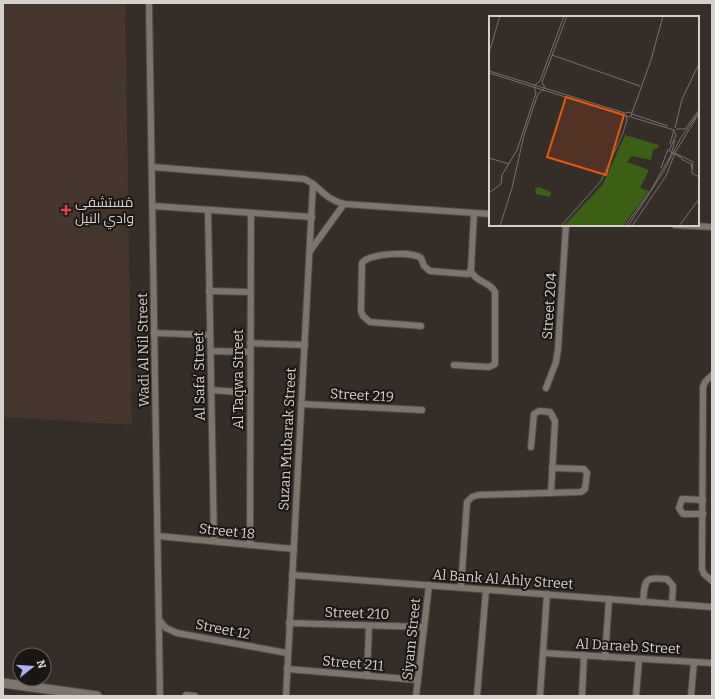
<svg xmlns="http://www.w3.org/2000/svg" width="715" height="699" font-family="Bitter,Cairo,serif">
  <rect width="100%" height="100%" fill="#352d28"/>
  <path fill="#44362c" d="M 3,3 L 125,3 L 132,425 L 3,417 Z"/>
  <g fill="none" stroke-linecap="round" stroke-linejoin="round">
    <defs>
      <g id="minor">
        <path d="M 149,3 L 160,696"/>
        <path d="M 152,167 L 304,179 C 320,185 323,199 344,204 L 490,214"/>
        <path d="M 153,206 L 312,217"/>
        <path d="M 208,210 L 214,541"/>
        <path d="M 675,225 L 712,227"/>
        <path d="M 310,251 L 344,204"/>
        <path d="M 209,291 L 250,292"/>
        <path d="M 421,326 L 370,322 L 363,316 L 361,311 L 362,263 C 369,253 412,251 421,258 L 424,266 L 430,271 L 468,274 L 471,269 L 474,213"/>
        <path d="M 154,333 L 210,335"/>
        <path d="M 250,343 L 305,345"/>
        <path d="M 211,351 L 250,352"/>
        <path d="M 454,365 L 489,367 L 495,364 L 495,292 C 490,281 476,283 471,271"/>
        <path d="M 712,375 L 705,382 L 703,387 L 702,569 L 704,574 L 712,581"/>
        <path d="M 546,388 L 556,362 L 558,349 L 566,225"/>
        <path d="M 211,390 L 250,393"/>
        <path d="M 301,404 L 422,410"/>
        <path d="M 531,447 L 534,414 L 539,411 L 550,412 L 555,421 L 551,493"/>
        <path d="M 703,500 L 682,499 L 679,508 L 683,514 L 703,514"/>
        <path d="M 158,536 L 294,549"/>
        <path d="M 250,545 L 251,213"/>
        <path d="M 292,575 L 712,607"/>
        <path d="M 461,587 L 467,502 L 472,497 L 478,495 L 581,492 L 585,489 L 587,473 L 584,469 L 552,468"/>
        <path d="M 643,602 C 645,579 644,577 667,579 L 673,586 L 672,604"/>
        <path d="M 159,620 L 166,628 L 177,633 L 287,653"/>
        <path d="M 289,623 L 424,627"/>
        <path d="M 543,653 L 712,663"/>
        <path d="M 605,657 L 609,599"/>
        <path d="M 287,669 L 418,680"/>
        <path d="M 367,676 L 369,626"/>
        <path d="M 186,695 L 195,696"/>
        <path d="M 286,696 L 313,184"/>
        <path d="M 416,696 L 429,585"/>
        <path d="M 477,696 L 486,590"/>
        <path d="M 540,696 L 547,594"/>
        <path d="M 582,696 L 584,655"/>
        <path d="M 636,696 L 639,659"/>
        <path d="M 691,696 L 694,662"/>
      </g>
      <path id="secondary" d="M 3,683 L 97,696"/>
    </defs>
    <use href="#minor" stroke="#514a45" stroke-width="8"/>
    <use href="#secondary" stroke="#514a45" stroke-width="11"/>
    <use href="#minor" stroke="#7d746d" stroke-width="6"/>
    <use href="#secondary" stroke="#7d746d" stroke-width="9"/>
  </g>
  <path fill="#e0444e" stroke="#1a1614" stroke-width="1.5" d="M64 204h4v4h4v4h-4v4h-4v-4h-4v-4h4z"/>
  <g text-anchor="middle" stroke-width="4" stroke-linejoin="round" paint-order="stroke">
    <g font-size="14" fill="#d7d1ce" stroke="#1a1614" text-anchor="start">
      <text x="75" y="207">مُستشفى<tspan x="75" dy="16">وادي النيل</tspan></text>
    </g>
    <g font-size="14" fill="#d7d1ce" stroke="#1a1614">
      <text transform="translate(549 306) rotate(-86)" y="5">Street 204</text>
      <text transform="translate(143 350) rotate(-91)" y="5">Wadi Al Nil Street</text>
      <text transform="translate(199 376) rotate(-91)" y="5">Al Safa' Street</text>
      <text transform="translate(238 379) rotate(-90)" y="5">Al Taqwa Street</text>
      <text transform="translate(362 395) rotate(3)" y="5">Street 219</text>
      <text transform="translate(287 439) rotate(-87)" y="5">Suzan Mubarak Street</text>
      <text transform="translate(227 531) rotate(6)" y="5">Street 18</text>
      <text transform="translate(503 579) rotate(4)" y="5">Al Bank Al Ahly Street</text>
      <text transform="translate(357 613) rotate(2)" y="5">Street 210</text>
      <text transform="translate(223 629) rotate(11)" y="5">Street 12</text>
      <text transform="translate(411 639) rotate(-84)" y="5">Siyam Street</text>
      <text transform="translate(628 646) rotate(3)" y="5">Al Daraeb Street</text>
      <text transform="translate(353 663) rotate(5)" y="5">Street 211</text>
    </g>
  </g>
  <g transform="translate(489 16)">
    <rect width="210" height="210" fill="#352d28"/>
    <path d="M 136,119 L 170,129 L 168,133 L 164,133 L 162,144 L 143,140 L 138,146 L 160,154 L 151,172 L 160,175 L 134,210 L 75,210 L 114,168 ZM 50,171 L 62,176 L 61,181 L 47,178 L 46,172 Z" fill="#3c5f16"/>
    <path fill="none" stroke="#766f6a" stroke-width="1" d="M 0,37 L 11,0M 63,39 L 151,70M 0,55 L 136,97 L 142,96 L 143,99 L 140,101 L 0,57M 46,69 L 51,65 L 75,0M 56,72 L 53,66 L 78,0M 143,97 L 162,44 L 174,0M 143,98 L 179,110M 142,101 L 185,114 L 187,119 L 180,135 L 193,142M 186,112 L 193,83 L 210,48M 187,113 L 196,113 L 210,94M 181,128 L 185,114M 186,137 L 210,97M 0,142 L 20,148M 192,143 L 202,148 L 203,153M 172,152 L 179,133M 0,177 L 12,168 L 13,159 L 28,134 L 47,77 L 45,70M 11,210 L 23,172 L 35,119 L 49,78 L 55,73M 72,210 L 112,165 L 134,117 L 138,104 L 137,99M 136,210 L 162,174 L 182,139 L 186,124M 139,210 L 175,155 L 191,123 L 210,96M 143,210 L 177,160 L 186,137 L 204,146 L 203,157 L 210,161M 190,210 L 210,183"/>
    <path fill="#e8590c" fill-opacity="0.15" stroke="#e8590c" stroke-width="2" d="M 77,81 L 135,99 L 117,159 L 58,141 Z"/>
    <rect width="210" height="210" fill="none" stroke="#d7d1ce" stroke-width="2"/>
  </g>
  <rect width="715" height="699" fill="none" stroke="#d7d1ce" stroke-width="8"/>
  <g transform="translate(32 667) rotate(73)"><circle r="19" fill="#1a1614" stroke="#66615e"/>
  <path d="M0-3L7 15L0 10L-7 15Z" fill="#b2adf9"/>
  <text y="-6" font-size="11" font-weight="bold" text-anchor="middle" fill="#d7d1ce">N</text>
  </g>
</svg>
